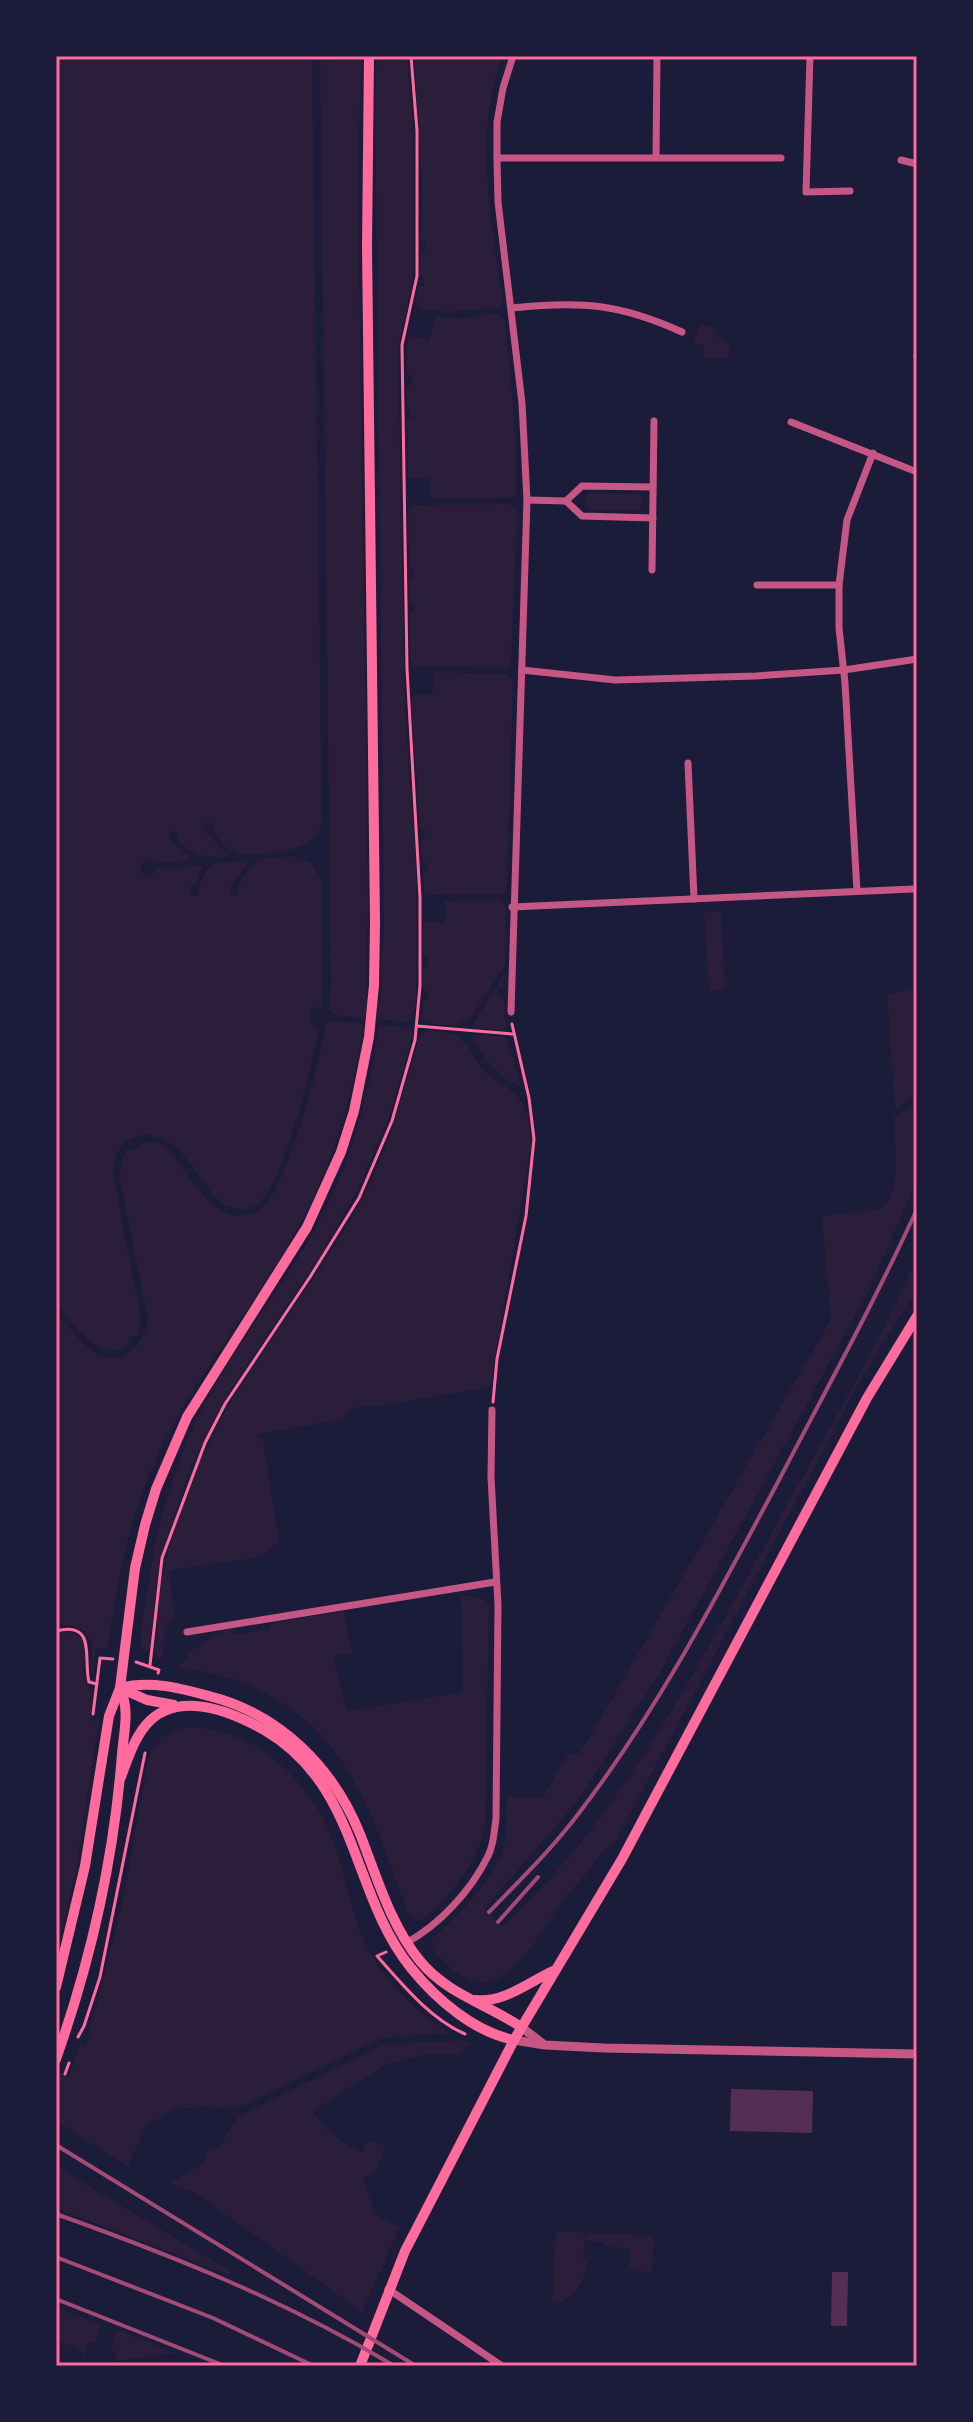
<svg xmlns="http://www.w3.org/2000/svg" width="973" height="2422" font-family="'Fira Sans',sans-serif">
  <rect width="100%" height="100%" fill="#1b1b3a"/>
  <g fill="#2a1e3b">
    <path d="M 56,56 L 312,56 L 322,825 C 309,856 270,852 241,855 C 227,850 214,838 213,824 L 207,822 L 203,825 L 204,832 L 209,834 L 228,856 C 206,859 195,856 178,841 L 179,834 L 174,831 L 169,834 L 169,839 L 190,856 L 189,860 L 157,864 L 147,859 L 140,867 L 143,874 L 149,876 L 157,869 L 203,866 L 194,885 L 189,889 L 190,894 L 195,896 L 199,893 C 199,882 204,871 214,864 L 247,860 L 248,863 L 228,890 L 233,897 L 238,894 L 237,887 L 253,864 L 260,859 L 292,856 L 311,863 L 322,880 L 322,1006 L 313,1008 L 309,1016 L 312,1025 L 319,1028 C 312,1064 285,1183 258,1204 C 246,1212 235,1210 223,1204 C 197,1182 176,1121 133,1138 C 118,1143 114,1160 113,1174 L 141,1319 L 138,1336 L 130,1337 L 127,1347 C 95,1360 75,1325 56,1303 Z"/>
    <path d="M 320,56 L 361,56 L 358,186 L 368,905 L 366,1000 L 380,1002 L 384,923 L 375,95 L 377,56 L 407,56 L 413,125 L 414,255 L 412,283 L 398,349 L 405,712 L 416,864 L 416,1005 L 412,1018 L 406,1022 L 335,1015 L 328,1009 L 331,987 Z"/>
    <path d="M 414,56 L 502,56 C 474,133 491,223 503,301 L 498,307 L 448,312 L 420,309 L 415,304 L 419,286 L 424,286 L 423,276 L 420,275 L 421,253 L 424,253 L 426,243 L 421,242 L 422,181 Z"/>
    <path d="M 498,313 L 505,319 L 516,438 L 516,495 L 511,498 L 430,499 L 430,477 L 408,477 L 407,418 L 412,418 L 413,415 L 410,414 L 410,408 L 407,408 L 406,386 L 410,385 L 412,376 L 406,375 L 408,336 L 429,340 L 435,317 L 462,318 Z"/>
    <path d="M 701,324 L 716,329 L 716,336 L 730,343 L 729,357 L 704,358 L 704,346 L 692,342 Z"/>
    <path d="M 591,493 L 639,494 L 644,501 L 640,509 L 636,511 L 590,510 L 584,503 L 587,494 Z"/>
    <path d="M 509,504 L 517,510 L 511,666 L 506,668 L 414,666 L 410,660 L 410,612 L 415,612 L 413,602 L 410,602 L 409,579 L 412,579 L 414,569 L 409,569 L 408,509 L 414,505 Z"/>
    <path d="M 433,672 L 507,674 L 513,679 L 507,889 L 503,894 L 429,895 L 424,892 L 423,871 L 428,871 L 426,862 L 422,861 L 421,839 L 424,838 L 426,829 L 420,829 L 411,695 L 433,694 Z"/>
    <path d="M 501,900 L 506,906 L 505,965 L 472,1016 C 458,1028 444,1026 427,1023 L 422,1018 L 423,1000 L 428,1000 L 426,990 L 423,990 L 423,967 L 426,967 L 429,958 L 423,957 L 423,923 L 445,923 L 445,901 Z"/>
    <path d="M 721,911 L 725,990 L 709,992 L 704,912 Z"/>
    <path d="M 505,973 L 504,987 L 498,987 L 498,996 L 504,997 L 506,1025 L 500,1030 L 471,1028 Z"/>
    <path d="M 917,985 L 917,1080 L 913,1098 L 895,1109 L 887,996 Z"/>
    <path d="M 332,1021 L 364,1024 C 352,1097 333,1166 296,1231 C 253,1309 194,1377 156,1459 C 129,1519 117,1582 108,1647 L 96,1649 L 93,1675 C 89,1666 93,1658 92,1648 C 90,1629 73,1622 56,1626 L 56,1313 C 67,1325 78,1340 91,1350 C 119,1371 145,1346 148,1318 L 120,1178 C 120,1167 120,1159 128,1150 L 137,1150 L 141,1142 L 159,1143 L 168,1149 C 182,1167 209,1209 231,1215 C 242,1218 256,1214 265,1206 C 273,1198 277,1184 282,1174 C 303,1127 315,1078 325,1027 L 326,1023 Z"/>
    <path d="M 379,1025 L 410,1028 L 413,1033 L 391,1112 L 358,1189 L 325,1248 L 228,1394 L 190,1469 L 159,1562 L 149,1651 L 141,1650 C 140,1622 147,1594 151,1566 C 160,1515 175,1464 198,1417 C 233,1346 286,1286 322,1216 C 353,1156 370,1091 379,1025 Z"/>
    <path d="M 428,1030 C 471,1034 462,1043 485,1072 C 490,1078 499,1082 505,1086 C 529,1102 530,1120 531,1146 L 490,1387 L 386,1405 L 363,1405 L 350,1410 L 345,1419 L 258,1434 L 263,1440 L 279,1542 L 261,1557 L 169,1570 L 174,1615 L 174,1620 L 165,1624 L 163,1657 L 159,1660 L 155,1651 C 158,1627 158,1602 162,1578 C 171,1526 203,1449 230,1403 C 272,1334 323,1271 362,1199 C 390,1147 404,1090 420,1034 Z"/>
    <path d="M 471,1034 L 504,1037 L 508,1040 L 521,1087 C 495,1075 484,1059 471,1034 Z"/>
    <path d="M 917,1104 L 917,1180 L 869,1290 L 662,1669 L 576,1803 L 485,1908 L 502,1927 C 620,1820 696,1669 772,1532 C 822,1441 875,1352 917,1257 L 917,1289 L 864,1374 L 614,1844 C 601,1849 598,1859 589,1870 C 582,1880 572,1888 565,1898 C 528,1948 495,2028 431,1947 L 431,1940 C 456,1917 494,1881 504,1847 C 508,1831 506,1813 507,1797 L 542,1798 L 568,1755 L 579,1754 L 612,1699 L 831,1319 L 822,1217 C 840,1210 860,1215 878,1209 C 904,1202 894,1139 894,1117 Z"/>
    <path d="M 461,1595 L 483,1598 L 489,1606 L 485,1829 C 477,1863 448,1902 419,1921 L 412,1917 L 406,1908 C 371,1812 348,1725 243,1683 C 223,1674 199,1671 177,1667 L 187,1658 L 187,1653 C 202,1645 216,1632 232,1628 L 234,1635 L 269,1629 L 271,1623 L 344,1611 L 352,1653 L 333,1656 L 347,1711 L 463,1692 Z"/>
    <path d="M 69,1632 L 79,1636 L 85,1644 L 83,1672 L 92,1694 L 90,1720 L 99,1721 L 76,1868 L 56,1956 L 56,1634 Z"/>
    <path d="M 182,1728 C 250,1723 311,1780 333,1841 C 347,1878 352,1922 372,1956 C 384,1975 403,1997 420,2012 C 428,2019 442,2026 448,2033 L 382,2038 L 236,2109 L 205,2107 L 174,2109 L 146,2126 L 128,2167 L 56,2121 L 56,2072 L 69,2076 L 80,2045 L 86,2046 L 123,1900 L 149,1755 L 163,1736 Z"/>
    <path d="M 463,2040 L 469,2044 L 460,2055 L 427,2054 L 385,2065 L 313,2111 C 326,2131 341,2142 362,2153 L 367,2140 L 385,2146 L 375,2173 L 362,2178 L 377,2216 L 400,2227 L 362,2312 L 194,2192 L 169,2184 L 203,2164 L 208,2148 L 216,2149 L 224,2143 L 225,2136 L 239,2116 L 383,2045 Z"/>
    <path d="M 56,2166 L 231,2272 L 229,2275 L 56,2208 Z"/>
    <path d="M 556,2231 L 585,2233 L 583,2260 L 587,2261 C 587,2281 573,2301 552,2304 Z"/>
    <path d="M 587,2233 L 654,2236 L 652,2272 L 635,2271 L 635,2269 L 629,2268 L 630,2248 L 605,2247 L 604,2242 L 586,2241 Z"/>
    <path d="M 56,2308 L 101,2324 L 95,2344 L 89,2342 L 81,2366 L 77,2366 L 84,2353 L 56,2339 Z"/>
    <path d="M 117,2330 L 177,2353 L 118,2361 L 115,2351 L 110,2349 Z"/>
  </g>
  <g fill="#542f53">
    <path d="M 731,2089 L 813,2091 L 812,2133 L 730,2131 Z"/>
    <path d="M 832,2272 L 848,2272 L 847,2326 L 831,2326 Z"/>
  </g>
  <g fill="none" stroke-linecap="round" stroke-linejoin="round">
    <g stroke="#ff6b9d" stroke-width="3">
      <path d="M 417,1026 L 512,1034"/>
      <path d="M 493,1402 L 497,1359 L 526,1216 L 534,1139 L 529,1098 L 512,1024"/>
      <path d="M 56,1631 C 97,1620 83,1660 89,1682 L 97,1684"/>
      <path d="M 136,1662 L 159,1670 L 158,1673"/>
      <path d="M 150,1665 L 162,1558 L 205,1443 L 225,1404 L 310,1277 L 359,1198 L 392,1121 L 415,1040 L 420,986 L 420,898 L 407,669 L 402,345 L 417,276 L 417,131 L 411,56"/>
      <path d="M 93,1714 L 100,1658 L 113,1659"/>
      <path d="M 386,1952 L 377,1956 C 402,1984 430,2019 465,2034"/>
      <path d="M 78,2037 L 84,2026 L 100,1977 L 145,1753"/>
      <path d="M 65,2074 L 69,2063"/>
    </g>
    <g stroke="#c65784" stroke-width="7">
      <path d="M 810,56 L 806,192 L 850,191"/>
      <path d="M 656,157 L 657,56"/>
      <path d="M 497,158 L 781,158"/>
      <path d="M 901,160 L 917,164"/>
      <path d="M 512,308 C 581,301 618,303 682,332"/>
      <path d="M 917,356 L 917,355"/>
      <path d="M 791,422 L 917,472"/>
      <path d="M 527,500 L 566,501 L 582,516 L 653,518"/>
      <path d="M 566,501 L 582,486 L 653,487"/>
      <path d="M 652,570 L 654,421"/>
      <path d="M 757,585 L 839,585"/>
      <path d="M 522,670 L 615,680 L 756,676 L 844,670 L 917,659"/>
      <path d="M 688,763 L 694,899"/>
      <path d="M 857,891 L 845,683 L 839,628 L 839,585 L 847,520 L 873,453"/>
      <path d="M 512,907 L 913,889"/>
      <path d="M 511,1012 L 527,500 L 522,403 L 498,202 L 497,158 L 497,122 L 503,88 L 513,56"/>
      <path d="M 187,1632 L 495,1582"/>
      <path d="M 406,1943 C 439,1925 471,1891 488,1856 C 494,1845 494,1831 496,1819 L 498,1605 L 491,1477 L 492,1410"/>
      <path d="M 388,2289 L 502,2366"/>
    </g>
    <g stroke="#c65784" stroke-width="9">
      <path d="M 521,2027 L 542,2043"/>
      <path d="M 514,2040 L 545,2045 L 603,2048 L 917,2054"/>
    </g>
    <g stroke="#ff6b9d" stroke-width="10">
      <path d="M 120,1688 C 150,1680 179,1688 209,1696 C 280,1714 333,1767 360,1834 C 377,1877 390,1924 420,1961 C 447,1994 487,2004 521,2027"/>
      <path d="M 120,1688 L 147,1700 L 174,1705"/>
      <path d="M 121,1777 C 135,1738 147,1703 196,1706 C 221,1708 243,1718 264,1730 C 360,1786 350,1892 411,1968 C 436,1999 474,2032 514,2040"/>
      <path d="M 56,1987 L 85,1866 L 109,1716 L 120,1688 L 135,1568 L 145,1525 L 156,1489 L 187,1417 L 307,1227 L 341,1152 L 354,1111 L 369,1037 L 374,985 L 375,923 L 367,247 L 369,56"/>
      <path d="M 476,2000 C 504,2003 529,1982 553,1971"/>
      <path d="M 56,2059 C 91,1960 114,1858 122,1754 C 124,1730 130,1710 120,1688"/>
      <path d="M 360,2366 L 405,2251 L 514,2040 L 622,1859 L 867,1398 L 917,1316"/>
    </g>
    <g stroke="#a44b75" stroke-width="4">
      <path d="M 489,1912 C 520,1880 552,1849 579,1813 C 658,1710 718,1594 779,1480 C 826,1390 875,1301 917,1209"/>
      <path d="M 498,1922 L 538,1877"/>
      <path d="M 56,2145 L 416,2366"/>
      <path d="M 56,2214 C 171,2255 286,2301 391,2364"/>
      <path d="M 56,2257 L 213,2318 L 314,2366"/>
      <path d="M 56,2299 L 225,2366"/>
    </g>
  </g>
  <rect width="973" height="2422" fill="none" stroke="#1b1b3a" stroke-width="116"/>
  <rect x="58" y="58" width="857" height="2306" fill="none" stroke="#ff6b9d" stroke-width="3"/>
</svg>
